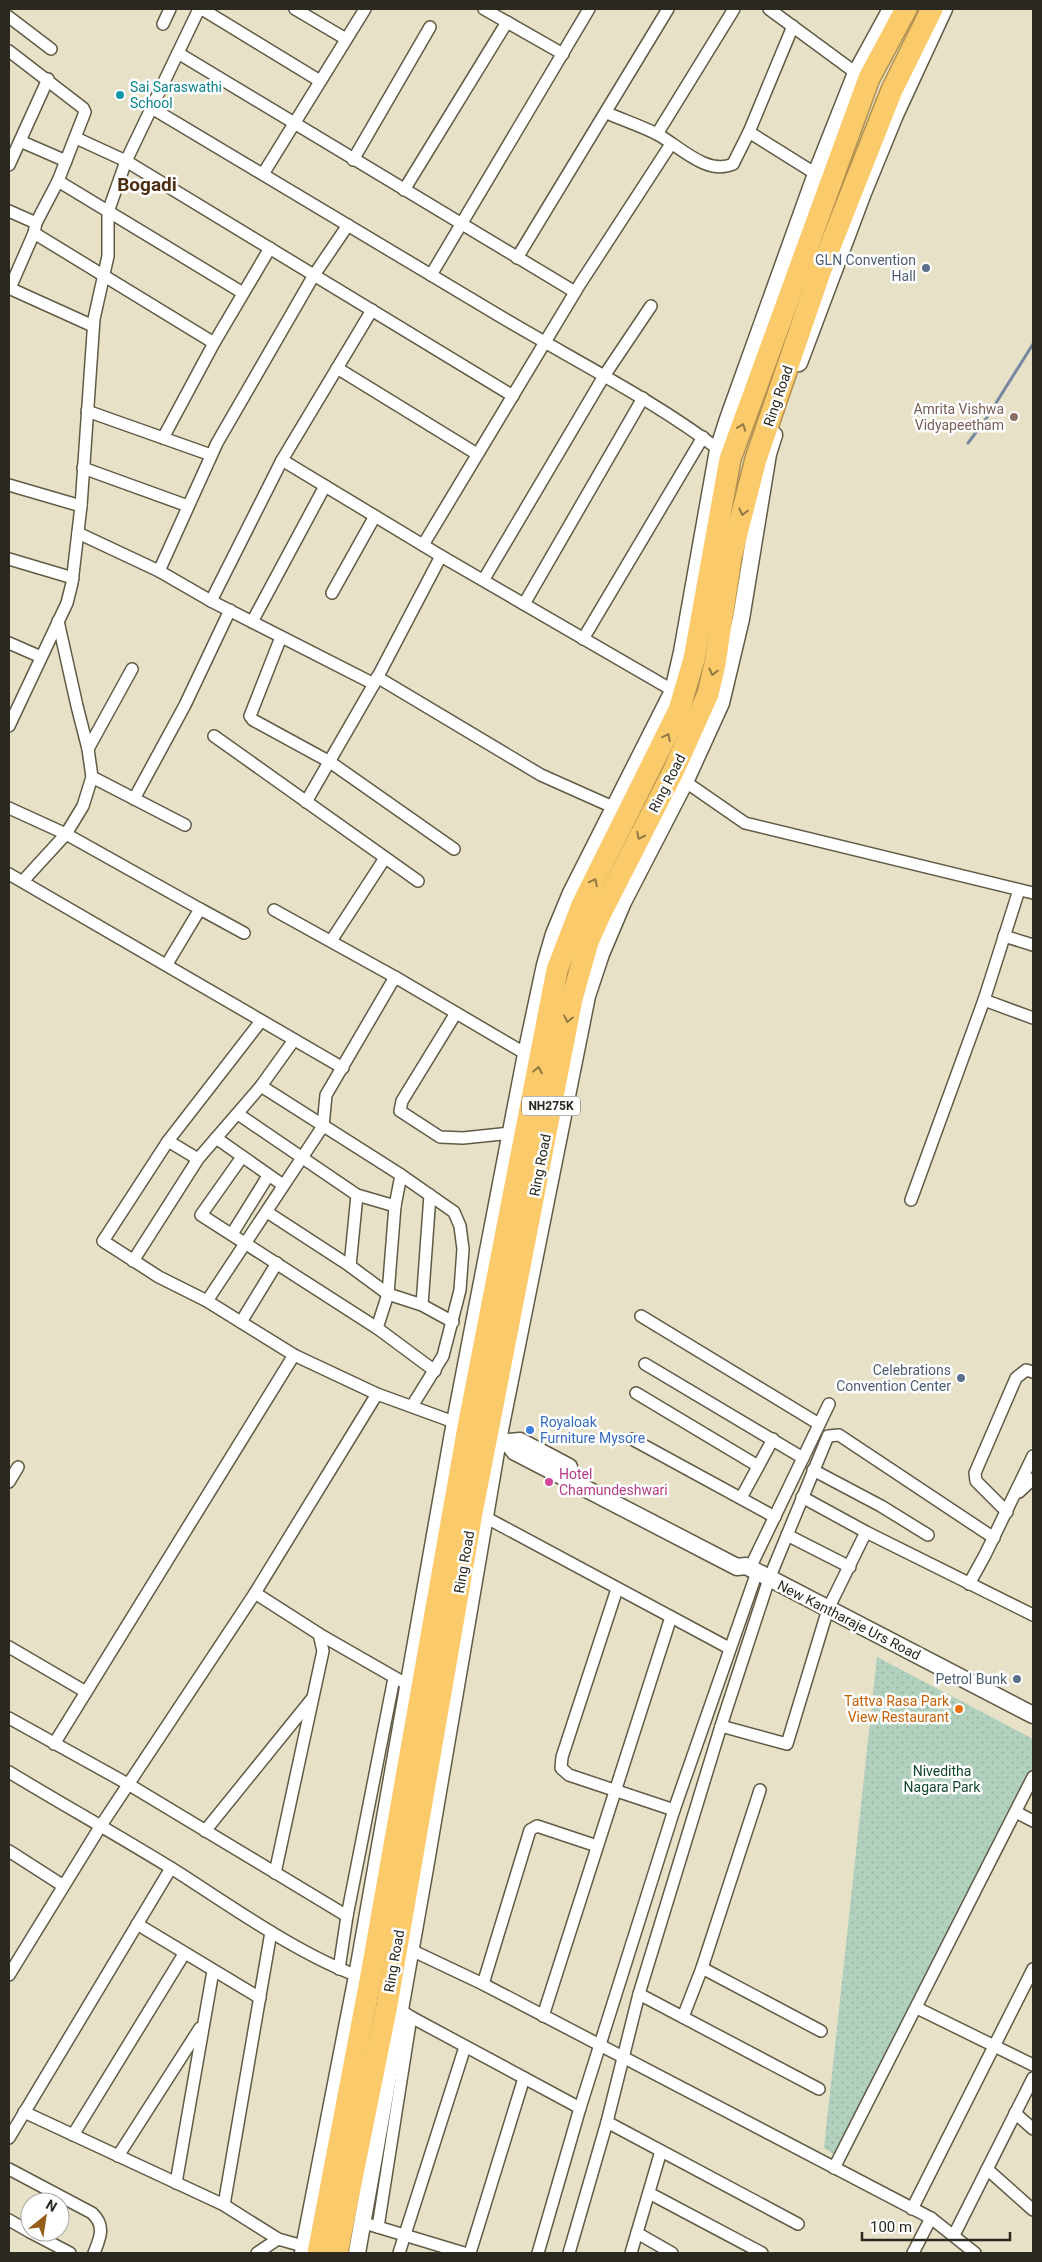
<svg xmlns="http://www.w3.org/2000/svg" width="1042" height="2262" font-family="Roboto,sans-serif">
  <defs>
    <pattern id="grass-dots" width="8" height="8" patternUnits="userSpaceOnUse" patternTransform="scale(1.25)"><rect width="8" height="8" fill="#b1d0bd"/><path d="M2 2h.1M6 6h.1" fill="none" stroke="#98b3a2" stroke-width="1.8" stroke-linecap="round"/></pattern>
  </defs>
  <rect width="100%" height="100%" fill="#e7e1c8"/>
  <path fill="url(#grass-dots)" d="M 877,1657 L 1033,1739 L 1033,1770 L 837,2156 L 824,2148 Z"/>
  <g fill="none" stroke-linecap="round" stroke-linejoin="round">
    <path stroke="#7888a1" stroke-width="3" d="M 968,443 L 986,419 L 1033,344"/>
    <defs>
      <g id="street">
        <path d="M 202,9 L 320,81"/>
        <path d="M 295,9 L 346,39"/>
        <path d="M 484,9 L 563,54"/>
        <path d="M 769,9 L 856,73"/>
        <path d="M 9,17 L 51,49"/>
        <path d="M 163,24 L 170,9"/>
        <path d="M 9,51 L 83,108 L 85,112 L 58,181 L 36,223 L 34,233 L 10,288"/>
        <path d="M 178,53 L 575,292"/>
        <path d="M 150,107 C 268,177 385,248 503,318 C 577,362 654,400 722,452"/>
        <path d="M 607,113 C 623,120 641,126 657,134 C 679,146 707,176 733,164 L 749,132 L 816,174"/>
        <path d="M 749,132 L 793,26"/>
        <path d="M 657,134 L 734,9"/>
        <path d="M 76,138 L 126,161 L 513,396"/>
        <path d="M 20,141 L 66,161"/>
        <path d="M 353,160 L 430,27"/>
        <path d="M 9,165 L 48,79"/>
        <path d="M 263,174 L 365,9"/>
        <path d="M 58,181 L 243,293"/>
        <path d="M 404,190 L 507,22"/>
        <path d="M 9,211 L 36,223"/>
        <path d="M 34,233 L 214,343 L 270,248"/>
        <path d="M 517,258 L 668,9"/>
        <path d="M 431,275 L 589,9"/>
        <path d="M 9,288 L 93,326"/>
        <path d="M 337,368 L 477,454"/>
        <path d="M 87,411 L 211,455"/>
        <path d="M 163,438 L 214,343"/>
        <path d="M 282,460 L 441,556 L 679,694"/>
        <path d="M 83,468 L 188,506"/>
        <path d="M 9,485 L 81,506"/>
        <path d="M 78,533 L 159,571 L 217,443 L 314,275 L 348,225"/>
        <path d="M 423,545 L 580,284 L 671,144"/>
        <path d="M 9,559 L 73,578"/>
        <path d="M 159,571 L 211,601 L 374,684"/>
        <path d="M 484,579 L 604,376 L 651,306"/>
        <path d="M 332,593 L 375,516"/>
        <path d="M 211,601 L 282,460 L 372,310"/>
        <path d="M 524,604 L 643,398"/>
        <path d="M 252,622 L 325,486"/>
        <path d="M 281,637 L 250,716 L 253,720 L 330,762 L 454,849"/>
        <path d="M 583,639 L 703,437"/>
        <path d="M 9,643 L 41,657"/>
        <path d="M 377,677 L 541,775 L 615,808"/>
        <path d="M 9,726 L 67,603 L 72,583 L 81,506 L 94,319 L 108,256 L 108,212 L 126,161 L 199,9"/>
        <path d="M 214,736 L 418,881"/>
        <path d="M 88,749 L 132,669"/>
        <path d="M 92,777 L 185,825"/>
        <path d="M 680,778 L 745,823 L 1033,893"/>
        <path d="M 134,799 L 185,705 L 230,610"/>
        <path d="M 306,802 L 374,684 L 441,556"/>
        <path d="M 9,808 L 66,834 L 200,909 L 167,964"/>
        <path d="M 9,874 L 343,1068"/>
        <path d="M 23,881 L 66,834 L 83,806 L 92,777 L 88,749 L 77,706 L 58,621"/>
        <path d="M 200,909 L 244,933"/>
        <path d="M 274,910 L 395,977 L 526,1054"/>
        <path d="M 1004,936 L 1033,945"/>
        <path d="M 331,941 L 385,858"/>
        <path d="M 984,1000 L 1033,1018"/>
        <path d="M 456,1013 L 402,1101 L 400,1111 L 440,1137 L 463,1138 L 511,1133"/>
        <path d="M 261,1021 L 168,1141 L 103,1241 L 159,1277 L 207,1301 L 294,1355 L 377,1394"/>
        <path d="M 261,1086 L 401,1175 L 454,1212 L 460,1226 L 463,1249 L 460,1290 L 443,1356 L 412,1406"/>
        <path d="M 238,1114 L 357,1195 L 395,1206"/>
        <path d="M 216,1138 L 283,1185"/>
        <path d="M 168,1141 L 198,1159"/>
        <path d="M 242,1157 L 201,1215 L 377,1328 L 435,1371"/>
        <path d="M 911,1200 L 984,1000 L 1019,890"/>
        <path d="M 267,1212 L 350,1266 L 388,1294 L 422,1305 L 453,1322"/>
        <path d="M 232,1234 L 268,1176"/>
        <path d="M 133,1261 L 198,1159 L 261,1086 L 294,1040"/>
        <path d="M 350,1266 L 357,1195"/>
        <path d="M 207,1301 L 323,1126 L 326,1095 L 395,977"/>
        <path d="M 422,1305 L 430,1195"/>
        <path d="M 641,1316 L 819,1424"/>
        <path d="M 241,1322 L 277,1263"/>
        <path d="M 377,1328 L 388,1294 L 395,1206 L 401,1175"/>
        <path d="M 645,1364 L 803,1458"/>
        <path d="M 636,1393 L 758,1466"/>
        <path d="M 632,1439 L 775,1517"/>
        <path d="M 813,1470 L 881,1506 L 928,1535"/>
        <path d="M 9,1482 L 18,1467"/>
        <path d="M 1019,1492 L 1033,1479"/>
        <path d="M 802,1497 L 866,1532 L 1033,1615"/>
        <path d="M 741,1498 L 773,1439"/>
        <path d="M 1007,1512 L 976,1481 L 975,1473 L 1016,1378 L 1026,1370 L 1033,1372"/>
        <path d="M 485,1517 L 729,1648"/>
        <path d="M 787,1535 L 850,1567"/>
        <path d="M 750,1568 L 829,1404"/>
        <path d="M 969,1584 L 985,1555 L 1033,1456"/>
        <path d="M 617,1589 L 562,1757 L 561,1768 L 569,1775 L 674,1810"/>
        <path d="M 255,1593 L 319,1634 L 401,1681"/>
        <path d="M 9,1647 L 86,1692"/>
        <path d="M 9,1718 L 128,1784 L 347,1916"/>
        <path d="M 721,1726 L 787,1744 L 828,1609 L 866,1532"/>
        <path d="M 54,1744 L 294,1355"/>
        <path d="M 9,1772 C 65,1806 123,1838 179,1873 C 235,1909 301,1956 363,1978"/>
        <path d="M 1016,1812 L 1033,1821"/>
        <path d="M 205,1831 L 311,1700"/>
        <path d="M 9,1851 L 62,1885"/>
        <path d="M 275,1873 L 323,1651 L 319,1634"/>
        <path d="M 137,1924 L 260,1998"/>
        <path d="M 409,1949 L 483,1984 L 931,2218 L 975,2253"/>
        <path d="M 702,1968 L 760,1790"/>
        <path d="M 339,1969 L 347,1916 L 394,1678"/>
        <path d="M 9,1975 L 100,1827 L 255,1593 L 377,1394 L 462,1425"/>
        <path d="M 483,1984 L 530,1830 L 537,1826 L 597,1846"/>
        <path d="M 639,1994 L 721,1726 L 769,1579 L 828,1436 L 839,1435 L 994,1538"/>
        <path d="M 396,2007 L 411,2017 L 580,2108"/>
        <path d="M 917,2008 L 1033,2065"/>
        <path d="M 543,2016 L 671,1617"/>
        <path d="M 683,2017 L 702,1968 L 821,2031"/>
        <path d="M 24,2112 L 224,2205 L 278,2239 L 310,2248"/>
        <path d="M 1015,2113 L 1033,2129"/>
        <path d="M 607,2122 L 798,2224"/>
        <path d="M 73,2135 L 184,1954"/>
        <path d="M 9,2138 L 171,1868"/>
        <path d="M 118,2156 L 200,2028"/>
        <path d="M 834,2168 L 1033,1777"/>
        <path d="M 9,2169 L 92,2213 C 106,2226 100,2238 94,2253"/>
        <path d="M 987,2169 L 1033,2210"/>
        <path d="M 176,2183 L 213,1971"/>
        <path d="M 649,2193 L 762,2253"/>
        <path d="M 224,2205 L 271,1932"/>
        <path d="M 912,2209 L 1033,1969"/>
        <path d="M 9,2220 L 30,2232"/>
        <path d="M 371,2225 L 464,2253"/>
        <path d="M 378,2227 L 411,2017"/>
        <path d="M 30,2232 L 70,2253"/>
        <path d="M 637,2233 L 672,2253"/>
        <path d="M 954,2235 L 1033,2078"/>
        <path d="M 257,2253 L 278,2239"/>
        <path d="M 399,2253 L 465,2047"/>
        <path d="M 470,2253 L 524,2078"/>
        <path d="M 538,2253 L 580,2108 L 674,1810 L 757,1572"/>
        <path d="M 569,2253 L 607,2122 L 639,1994 L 819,2089"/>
        <path d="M 631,2253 L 661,2151"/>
        <path d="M 913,2253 L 931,2218"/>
      </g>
      <g id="secondary">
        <path d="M 799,363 L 863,193 L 895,115 L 944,9"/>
        <path d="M 501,1440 L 507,1442 L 520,1441 L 569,1467"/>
        <path d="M 507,1442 L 515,1452 L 737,1567 L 746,1566 L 1033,1715"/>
        <path d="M 303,2253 L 357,1976 L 455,1422 L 526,1054 L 545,965 L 554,934 L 571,893 L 673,691 L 682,652 L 718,450 L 728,419 L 816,174 L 856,73 L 891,9"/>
        <path d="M 357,2253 L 425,1868 L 498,1440 L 587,996 L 601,954 L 623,902 L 685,782 L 721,703 L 741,619 L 768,454 L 774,435"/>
      </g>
      <g id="highway">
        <path d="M 318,2253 L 370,1981 L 468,1427 L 557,970 L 582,905 L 679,710 L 694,659 L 730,459 L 869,78 L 906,9"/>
        <path d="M 337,2253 L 387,2005 L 472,1513 L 572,999 L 588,942 L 601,913 L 673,772 L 708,694 L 715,664 L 731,557 L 756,459 L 820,272 L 892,90 L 932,9"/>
      </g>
    </defs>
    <use href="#street" stroke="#615b46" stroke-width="14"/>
    <use href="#secondary" stroke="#615b46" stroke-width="19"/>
    <use href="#highway" stroke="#b29150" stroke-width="24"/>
    <use href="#street" stroke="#fff" stroke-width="11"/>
    <use href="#secondary" stroke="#fff" stroke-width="16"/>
    <use href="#highway" stroke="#fbca6b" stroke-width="21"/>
  </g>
  <defs><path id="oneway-chevron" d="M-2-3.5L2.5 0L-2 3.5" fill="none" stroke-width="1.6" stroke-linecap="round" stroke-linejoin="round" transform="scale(1.25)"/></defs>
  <g stroke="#927945">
    <use href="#oneway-chevron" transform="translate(742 427) rotate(-70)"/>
    <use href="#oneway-chevron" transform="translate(743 512) rotate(104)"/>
    <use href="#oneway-chevron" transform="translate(713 672) rotate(104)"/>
    <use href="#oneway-chevron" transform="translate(667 737) rotate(-64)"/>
    <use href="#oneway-chevron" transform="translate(640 836) rotate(117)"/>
    <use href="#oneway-chevron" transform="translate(594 882) rotate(-63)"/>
    <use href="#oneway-chevron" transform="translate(568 1019) rotate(102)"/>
    <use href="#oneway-chevron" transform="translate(538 1070) rotate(-79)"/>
  </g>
  <circle fill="#0f9aa8" stroke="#fff" stroke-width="2" cx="120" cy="95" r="5"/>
  <g fill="#5c6f8a" stroke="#fff" stroke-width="2">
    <circle cx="926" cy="268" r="5"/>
    <circle cx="961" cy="1378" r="5"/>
    <circle cx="1017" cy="1679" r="5"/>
  </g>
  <circle fill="#8d6e63" stroke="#fff" stroke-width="2" cx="1014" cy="417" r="5"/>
  <circle fill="#3f7fe0" stroke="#fff" stroke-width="2" cx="530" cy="1430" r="5"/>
  <circle fill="#d1479c" stroke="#fff" stroke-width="2" cx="549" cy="1482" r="5"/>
  <circle fill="#e8710a" stroke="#fff" stroke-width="2" cx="959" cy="1709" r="5"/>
  <g text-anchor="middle" stroke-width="5" stroke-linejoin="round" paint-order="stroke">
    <rect fill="#fff" stroke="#6a6862" stroke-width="1" x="522" y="1096.5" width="58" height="19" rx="4"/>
    <g font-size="12" font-weight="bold" fill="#2a281f">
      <text x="551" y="1110">NH275K</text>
    </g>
    <g font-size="14" fill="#0d838f" stroke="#fff" text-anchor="start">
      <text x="130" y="92">Sai Saraswathi<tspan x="130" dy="16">School</tspan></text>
    </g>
    <g font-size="14" fill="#4e5e75" stroke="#fff" text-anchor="end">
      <text x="916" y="265">GLN Convention<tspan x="916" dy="16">Hall</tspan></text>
      <text x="951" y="1375">Celebrations<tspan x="951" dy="16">Convention Center</tspan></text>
      <text x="1007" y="1684">Petrol Bunk</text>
    </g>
    <g font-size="14" fill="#2a281f" stroke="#fff">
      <text transform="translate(778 396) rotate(-71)" y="5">Ring Road</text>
      <text transform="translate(667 783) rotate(-63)" y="5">Ring Road</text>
      <text transform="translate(540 1165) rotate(-79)" y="5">Ring Road</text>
      <text transform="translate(464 1562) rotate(-80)" y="5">Ring Road</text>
      <text transform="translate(849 1620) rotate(27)" y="5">New Kantharaje Urs Road</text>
      <text transform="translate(394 1961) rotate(-80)" y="5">Ring Road</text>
    </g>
    <g font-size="14" fill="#785e54" stroke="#fff" text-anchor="end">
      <text x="1004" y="414">Amrita Vishwa<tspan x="1004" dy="16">Vidyapeetham</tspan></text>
    </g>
    <g font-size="14" fill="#366cbe" stroke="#fff" text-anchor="start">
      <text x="540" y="1427">Royaloak<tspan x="540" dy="16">Furniture Mysore</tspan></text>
    </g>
    <g font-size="14" fill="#b23c85" stroke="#fff" text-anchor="start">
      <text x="559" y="1479">Hotel<tspan x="559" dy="16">Chamundeshwari</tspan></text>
    </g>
    <g font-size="14" fill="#c56008" stroke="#fff" text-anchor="end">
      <text x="949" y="1706">Tattva Rasa Park<tspan x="949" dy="16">View Restaurant</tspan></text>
    </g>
    <g font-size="14" fill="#10472d" stroke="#fff">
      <text x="942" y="1776">Niveditha<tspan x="942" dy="16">Nagara Park</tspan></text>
    </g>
    <g font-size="19" font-weight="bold" fill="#4b2f10" stroke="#fff">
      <text x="147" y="191">Bogadi</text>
    </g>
  </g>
  <rect width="1042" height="2262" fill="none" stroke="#2a281f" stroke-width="20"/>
  <g transform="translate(45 2217) rotate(30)"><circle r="24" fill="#ffffff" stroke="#aaa9a5"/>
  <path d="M0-4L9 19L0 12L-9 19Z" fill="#955d18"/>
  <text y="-8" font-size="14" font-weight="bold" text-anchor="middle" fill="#2a281f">N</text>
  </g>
  <path d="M862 2232v8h148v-8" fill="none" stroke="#2a281f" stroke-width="2.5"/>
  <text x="870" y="2232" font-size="15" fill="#2a281f" stroke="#ffffff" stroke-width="4" paint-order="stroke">100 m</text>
</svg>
